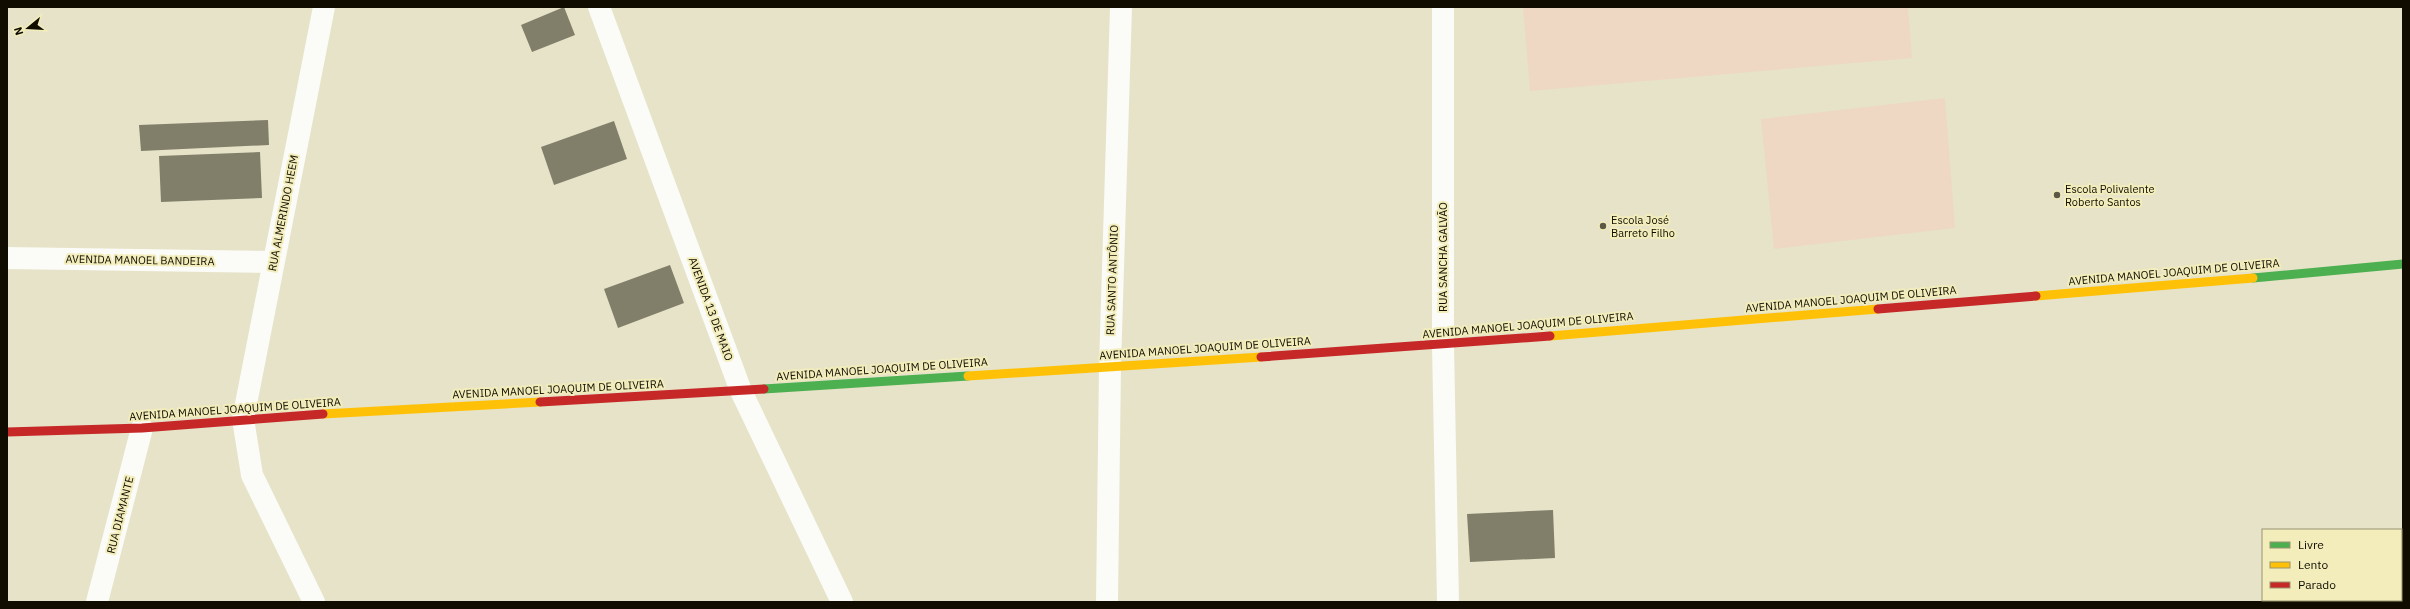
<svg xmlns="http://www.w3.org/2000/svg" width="2410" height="609" font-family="'IBM Plex Sans',sans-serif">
  <rect width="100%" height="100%" fill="#e6e3c8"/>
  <g fill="#eed8c4">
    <path d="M 1523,7 L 1908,7 L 1912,58 L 1530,91 Z"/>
    <path d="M 1945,98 L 1955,228 L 1774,249 L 1761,119 Z"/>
  </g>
  <g fill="#817f6a">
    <path d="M 564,7 L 575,35 L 532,52 L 521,25 Z"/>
    <path d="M 268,120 L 269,145 L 141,151 L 139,125 Z"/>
    <path d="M 614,121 L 627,159 L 554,185 L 541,147 Z"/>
    <path d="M 260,152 L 262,198 L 161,202 L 159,156 Z"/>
    <path d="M 670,265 L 684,303 L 618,328 L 604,289 Z"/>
    <path d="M 1553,510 L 1555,558 L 1470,562 L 1467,514 Z"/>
    <path d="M 2403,547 L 2403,581 L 2401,581 L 2401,548 Z"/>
  </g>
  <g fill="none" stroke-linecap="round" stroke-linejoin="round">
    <g stroke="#fbfbf7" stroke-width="22">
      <path d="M 599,7 L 741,391 L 842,602"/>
      <path d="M 1443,7 L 1443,345 L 1448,602"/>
      <path d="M 7,258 L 273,262"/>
      <path d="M 97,602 L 142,428"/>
      <path d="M 314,602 L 252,475 L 243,419 L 324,7"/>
      <path d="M 1107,602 L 1110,366 L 1121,7"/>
    </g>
    <g stroke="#4caf50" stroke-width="9">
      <path d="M 2253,278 L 2403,264"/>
      <path d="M 764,389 L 968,376"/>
    </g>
    <g stroke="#ffc107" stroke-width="9">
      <path d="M 2036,296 L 2253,278"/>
      <path d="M 1550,336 L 1878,309"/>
      <path d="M 968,376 L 1261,357"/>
      <path d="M 323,414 L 540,402"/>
    </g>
    <g stroke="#c62828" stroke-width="9">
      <path d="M 1878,309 L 2036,296"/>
      <path d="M 1261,357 L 1550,336"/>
      <path d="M 540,402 L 764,389"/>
      <path d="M 7,432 L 142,428 L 323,414"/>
    </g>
  </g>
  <g fill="#5b5846" stroke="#f3edbb" stroke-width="1.5">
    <circle cx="2057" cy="195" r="4"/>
    <circle cx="1603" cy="226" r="4"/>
  </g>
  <g text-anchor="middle" stroke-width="4" stroke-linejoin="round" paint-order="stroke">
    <g font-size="11" fill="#100d00" stroke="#f3edbb" text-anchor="start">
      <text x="2065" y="193">Escola Polivalente<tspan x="2065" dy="13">Roberto Santos</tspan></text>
      <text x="1611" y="224">Escola José<tspan x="1611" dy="13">Barreto Filho</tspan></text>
    </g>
    <g font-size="11" fill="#100d00" stroke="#f3edbb">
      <text transform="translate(283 213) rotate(-79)" y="4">RUA ALMERINDO HEEM</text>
      <text transform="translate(1443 257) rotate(-90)" y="4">RUA SANCHA GALVÃO</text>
      <text transform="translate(140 260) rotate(1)" y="4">AVENIDA MANOEL BANDEIRA</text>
      <text transform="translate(2174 272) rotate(-5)" y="4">AVENIDA MANOEL JOAQUIM DE OLIVEIRA</text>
      <text transform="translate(1112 280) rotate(-88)" y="4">RUA SANTO ANTÔNIO</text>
      <text transform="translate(1851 299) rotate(-5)" y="4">AVENIDA MANOEL JOAQUIM DE OLIVEIRA</text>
      <text transform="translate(711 309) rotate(70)" y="4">AVENIDA 13 DE MAIO</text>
      <text transform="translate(1528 325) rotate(-5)" y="4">AVENIDA MANOEL JOAQUIM DE OLIVEIRA</text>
      <text transform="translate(1205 348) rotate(-4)" y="4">AVENIDA MANOEL JOAQUIM DE OLIVEIRA</text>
      <text transform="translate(882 369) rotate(-4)" y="4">AVENIDA MANOEL JOAQUIM DE OLIVEIRA</text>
      <text transform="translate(558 389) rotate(-3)" y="4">AVENIDA MANOEL JOAQUIM DE OLIVEIRA</text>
      <text transform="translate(235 409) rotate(-4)" y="4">AVENIDA MANOEL JOAQUIM DE OLIVEIRA</text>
      <text transform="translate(120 515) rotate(-76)" y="4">RUA DIAMANTE</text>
    </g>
  </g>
  <rect width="2410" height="609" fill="none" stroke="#100d00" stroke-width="16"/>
  <rect x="2262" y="529" width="140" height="72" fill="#f3edbb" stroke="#989370"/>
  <rect x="2270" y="542" width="20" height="6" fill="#4caf50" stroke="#989370"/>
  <text x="2298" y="549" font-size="12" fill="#100d00">Livre</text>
  <rect x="2270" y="562" width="20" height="6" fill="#ffc107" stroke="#989370"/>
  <text x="2298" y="569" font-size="12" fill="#100d00">Lento</text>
  <rect x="2270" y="582" width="20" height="6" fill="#c62828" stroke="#989370"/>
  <text x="2298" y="589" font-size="12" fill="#100d00">Parado</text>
  <g transform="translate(28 28) rotate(252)" stroke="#f3edbb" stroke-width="3" paint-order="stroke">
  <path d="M0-3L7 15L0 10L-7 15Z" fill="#100d00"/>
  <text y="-6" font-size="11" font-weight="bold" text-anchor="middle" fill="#100d00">N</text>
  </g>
</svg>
